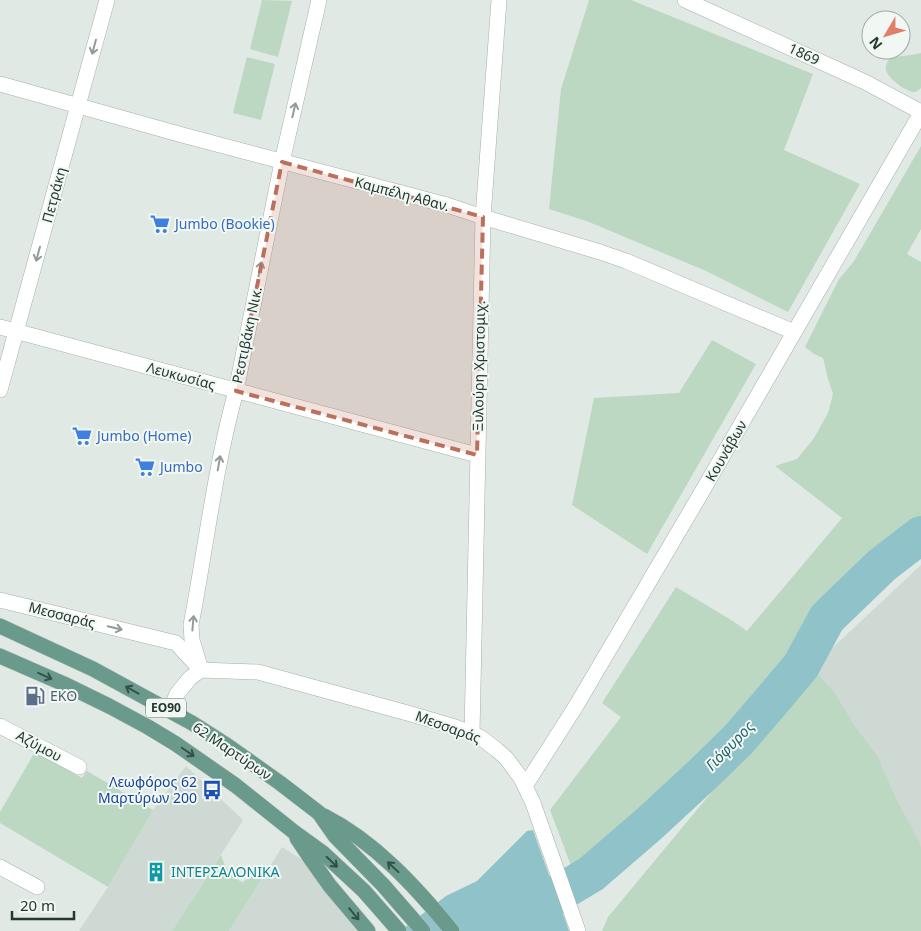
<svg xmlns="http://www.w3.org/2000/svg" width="921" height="931" font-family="'Noto Sans',sans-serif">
  <rect width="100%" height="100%" fill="#e1e9e5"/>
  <g fill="#cfd9d4">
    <path d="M 921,565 L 921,847 L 898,802 L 877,755 L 855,726 L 835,693 L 812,667 Z"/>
    <path d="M 186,766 L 243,820 L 172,931 L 79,931 L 108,887 L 153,810 Z"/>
    <path d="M 282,847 L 312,866 L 360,931 L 229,931 Z"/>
  </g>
  <g fill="#bcd8c2">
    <path d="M 262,0 L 292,1 L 278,57 L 250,49 Z"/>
    <path d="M 589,0 L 631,0 L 813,74 L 784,150 L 860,184 L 788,312 L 706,271 L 589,222 L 549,209 L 561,89 Z"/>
    <path d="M 921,53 L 921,88 C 918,90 917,92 914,92 C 907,92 887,78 886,70 C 885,66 887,63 889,59 C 899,55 910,56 921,53 Z"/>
    <path d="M 247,57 L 275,64 L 261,120 L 233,113 Z"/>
    <path d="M 921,146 L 921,229 L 907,254 L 921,262 L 921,525 L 870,566 L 824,612 L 807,638 L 765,688 L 742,721 L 695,764 L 573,871 L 550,810 L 621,717 L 602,703 L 676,587 L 733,621 L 747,631 L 842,518 L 775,466 L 797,459 L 814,438 L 828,413 L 833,394 L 828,379 L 823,358 L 814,354 L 805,347 L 839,279 L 854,261 Z"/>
    <path d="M 712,340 L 756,364 L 647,554 L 572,505 L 594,398 L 679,393 Z"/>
    <path d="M 812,667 L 835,693 L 855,726 L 877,755 L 898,802 L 919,841 L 921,847 L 921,931 L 602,931 L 608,917 L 759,735 Z"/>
    <path d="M 36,750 L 82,778 L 87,771 L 153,810 L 108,887 L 0,823 L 0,812 Z"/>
    <path d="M 221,855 C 225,867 229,876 242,882 L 251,877 L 259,871 L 265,874 L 229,931 L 172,931 Z"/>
  </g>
  <path fill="#8fc3c9" d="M 533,830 L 569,931 L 400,931 L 446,896 L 477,881 L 527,831 Z"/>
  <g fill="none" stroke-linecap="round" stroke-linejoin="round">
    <path stroke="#8fc3c9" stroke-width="38" d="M 510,931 L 556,895 L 591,874 L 649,824 L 703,774 L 738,740 L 769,704 L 801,666 L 827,618 L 882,565 L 921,535"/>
    <defs>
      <g id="minor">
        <path d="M 685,0 L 865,82 L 921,112"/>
        <path d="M 0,84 L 186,136 L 447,205 L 483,217 L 600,252 L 626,261 L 794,332"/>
        <path d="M 0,327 L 477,455"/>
        <path d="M 0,390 L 107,0"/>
        <path d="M 0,600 L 176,643 L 200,669"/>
        <path d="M 201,670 L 192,640 L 191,625 C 206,547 215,467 236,391 L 282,162 L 319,0"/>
        <path d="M 0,726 L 79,767"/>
        <path d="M 525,786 L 576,706 L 703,490 L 921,113"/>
        <path d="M 0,867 L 37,887"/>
      </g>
      <g id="tertiary">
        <path d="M 170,710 L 177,694 L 190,678 L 201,670 L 258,672 L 411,714 L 455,727 L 480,737 L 497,750 L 506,758 L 521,778 L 533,803 L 578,931"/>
        <path d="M 472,733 L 483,217 L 499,0"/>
      </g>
      <g id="primary">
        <path d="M 0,626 L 93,669 L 192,723 L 228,746 L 280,783 L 319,813 L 335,836 L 383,885 L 423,931"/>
        <path d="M 0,656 L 64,684 L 109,706 L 148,727 L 176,744 L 235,785 L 294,832 L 323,853 L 364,891 L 399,931"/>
        <path d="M 324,816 C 375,842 416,887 452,931"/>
        <path d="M 297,838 L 313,862 L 330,886 L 368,931"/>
      </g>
    </defs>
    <use href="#minor" stroke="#a4b0ab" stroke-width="16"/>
    <use href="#tertiary" stroke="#a4b0ab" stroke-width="16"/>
    <use href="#primary" stroke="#bdc3c1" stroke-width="16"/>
    <use href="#minor" stroke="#fff" stroke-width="15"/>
    <use href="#tertiary" stroke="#fff" stroke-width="15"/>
    <use href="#primary" stroke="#6a9a8b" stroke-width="15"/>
  </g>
  <defs><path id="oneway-shaft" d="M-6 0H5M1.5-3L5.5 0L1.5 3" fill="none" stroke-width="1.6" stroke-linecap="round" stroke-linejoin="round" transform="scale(1.25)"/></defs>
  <g stroke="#919c98">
    <use href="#oneway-shaft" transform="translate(94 47) rotate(105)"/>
    <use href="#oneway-shaft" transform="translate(294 110) rotate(-77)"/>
    <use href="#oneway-shaft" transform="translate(38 254) rotate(105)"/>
    <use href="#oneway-shaft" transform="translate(260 269) rotate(-78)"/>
    <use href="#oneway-shaft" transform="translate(219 463) rotate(-80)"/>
    <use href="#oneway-shaft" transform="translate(193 623) rotate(-85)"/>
    <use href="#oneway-shaft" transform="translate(115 628) rotate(14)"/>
  </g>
  <g stroke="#355048">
    <use href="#oneway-shaft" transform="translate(45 676) rotate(24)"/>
    <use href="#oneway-shaft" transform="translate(132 690) rotate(-151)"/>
    <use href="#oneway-shaft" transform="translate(188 752) rotate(35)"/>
    <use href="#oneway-shaft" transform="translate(332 862) rotate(44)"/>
    <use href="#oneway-shaft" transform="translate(393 867) rotate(-137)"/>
    <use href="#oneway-shaft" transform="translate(354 914) rotate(50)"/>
  </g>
  <path fill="#bb705c" fill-opacity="0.2" stroke="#bb705c" stroke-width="4" stroke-dasharray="10 6" stroke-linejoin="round" d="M 282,162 L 483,217 L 477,455 L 236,391 Z"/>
  <defs>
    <symbol id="supermarket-bare" viewBox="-9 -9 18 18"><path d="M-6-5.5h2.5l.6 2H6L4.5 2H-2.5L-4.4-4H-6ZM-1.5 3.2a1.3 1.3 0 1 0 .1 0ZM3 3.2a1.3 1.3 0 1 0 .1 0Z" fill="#3f7fe0" stroke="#f1f7f3" stroke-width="2.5" paint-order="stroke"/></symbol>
    <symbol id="fuel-bare" viewBox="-9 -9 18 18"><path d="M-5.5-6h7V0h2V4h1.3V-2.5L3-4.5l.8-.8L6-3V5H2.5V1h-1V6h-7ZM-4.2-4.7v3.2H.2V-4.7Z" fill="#5c6f8a" stroke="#f1f7f3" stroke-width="2.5" paint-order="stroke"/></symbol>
    <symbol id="bus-bare" viewBox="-9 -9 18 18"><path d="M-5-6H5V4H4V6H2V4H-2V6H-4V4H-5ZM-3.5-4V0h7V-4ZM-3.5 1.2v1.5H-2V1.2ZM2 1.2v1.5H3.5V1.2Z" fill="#1a4fb4" stroke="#f1f7f3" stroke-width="2.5" paint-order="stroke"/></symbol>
    <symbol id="building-bare" viewBox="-9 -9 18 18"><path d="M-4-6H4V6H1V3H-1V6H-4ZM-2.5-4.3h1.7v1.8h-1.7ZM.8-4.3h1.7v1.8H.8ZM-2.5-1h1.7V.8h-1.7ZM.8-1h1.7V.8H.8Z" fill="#0f9aa8" stroke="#f1f7f3" stroke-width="2.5" paint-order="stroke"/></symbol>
  </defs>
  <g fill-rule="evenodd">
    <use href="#supermarket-bare" x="146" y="210" width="28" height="28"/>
    <use href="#supermarket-bare" x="68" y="422" width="28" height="28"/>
    <use href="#supermarket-bare" x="131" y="453" width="28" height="28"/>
    <use href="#fuel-bare" x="21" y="682" width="28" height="28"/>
    <use href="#bus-bare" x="198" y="776" width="28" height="28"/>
    <use href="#building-bare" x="142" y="858" width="28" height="28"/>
  </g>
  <g text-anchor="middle" stroke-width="4" stroke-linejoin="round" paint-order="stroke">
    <rect fill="#f1f7f3" stroke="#61716b" stroke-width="1" x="146" y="698.5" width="40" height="19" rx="4"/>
    <g font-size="12" font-weight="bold" fill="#233831">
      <text x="166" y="712">ΕΟ90</text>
    </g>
    <g font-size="14" fill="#233831" stroke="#f1f7f3">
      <text transform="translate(804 54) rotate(25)" y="5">1869</text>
      <text transform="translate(402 194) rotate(15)" y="5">Καμπέλη Αθαν.</text>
      <text transform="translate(54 195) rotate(-75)" y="5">Πετράκη</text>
      <text transform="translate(247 335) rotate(-78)" y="5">Ρεστιβάκη Νικ.</text>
      <text transform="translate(479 366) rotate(-89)" y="5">Ξυλούρη Χριστομιχ.</text>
      <text transform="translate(181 376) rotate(15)" y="5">Λευκωσίας</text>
      <text transform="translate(726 451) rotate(-60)" y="5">Κουνάβων</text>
      <text transform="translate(62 615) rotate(14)" y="5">Μεσσαράς</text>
      <text transform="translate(448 727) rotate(20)" y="5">Μεσσαράς</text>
      <text transform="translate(39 746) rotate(28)" y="5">Αζύμου</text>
      <text transform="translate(232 751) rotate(34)" y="5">62 Μαρτύρων</text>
    </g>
    <g font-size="14" fill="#366cbe" stroke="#f1f7f3" text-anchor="start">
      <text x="175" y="229">Jumbo (Bookie)</text>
      <text x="97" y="441">Jumbo (Home)</text>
      <text x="160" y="472">Jumbo</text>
    </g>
    <g font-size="14" fill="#4e5e75" stroke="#f1f7f3" text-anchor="start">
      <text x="50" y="701">EKO</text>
    </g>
    <g font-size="14" fill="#164399" stroke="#f1f7f3" text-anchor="end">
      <text x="197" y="787">Λεωφόρος 62<tspan x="197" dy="16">Μαρτύρων 200</tspan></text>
    </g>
    <g font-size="14" fill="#0d838f" stroke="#f1f7f3" text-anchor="start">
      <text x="171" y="877">ΙΝΤΕΡΣΑΛΟΝΙΚΑ</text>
    </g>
    <g font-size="15" font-style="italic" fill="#25656d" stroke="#f1f7f3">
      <text transform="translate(730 746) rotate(-46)" y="5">Γιόφυρος</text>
    </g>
  </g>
  <g transform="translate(886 35) rotate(232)"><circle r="24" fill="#f1f7f3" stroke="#9faba5"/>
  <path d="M0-4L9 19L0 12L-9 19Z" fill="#e17e67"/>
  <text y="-8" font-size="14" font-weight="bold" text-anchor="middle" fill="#233831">N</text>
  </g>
  <path d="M12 911v8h62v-8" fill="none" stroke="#233831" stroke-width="2.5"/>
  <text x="20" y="911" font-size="15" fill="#233831" stroke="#f1f7f3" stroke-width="4" paint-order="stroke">20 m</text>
</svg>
